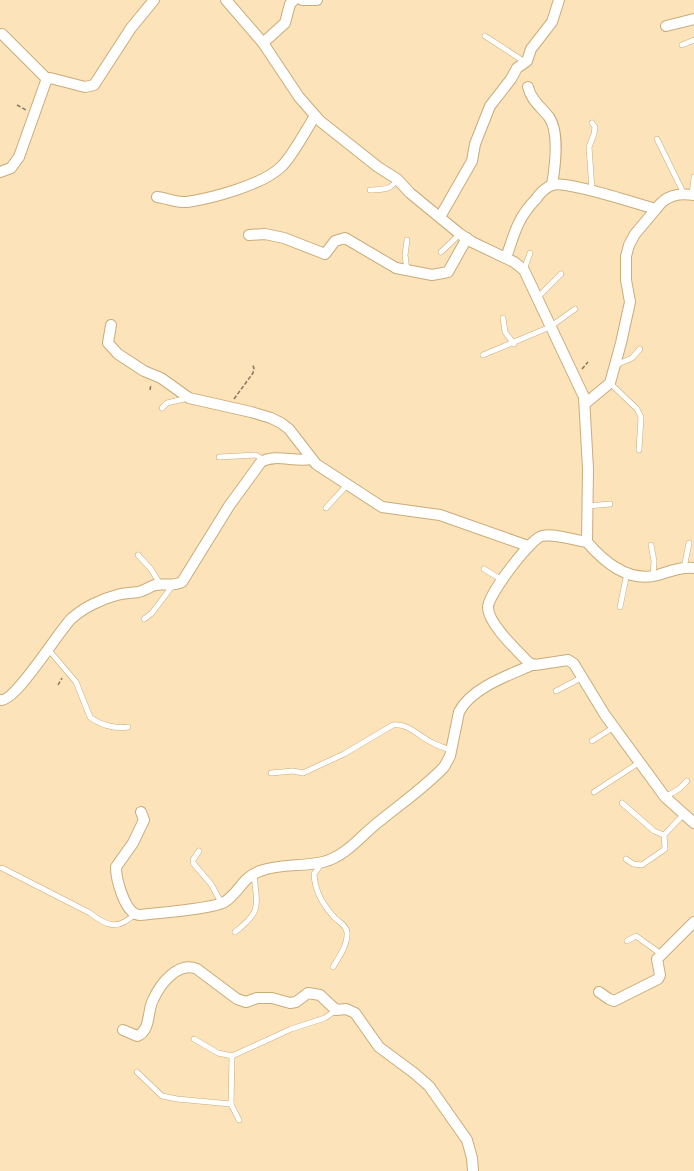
<svg xmlns="http://www.w3.org/2000/svg" width="694" height="1171" font-family="Cabin,sans-serif">
  <rect width="100%" height="100%" fill="#fce3b9"/>
  <g fill="none" stroke-linecap="round" stroke-linejoin="round">
    <defs>
      <g id="lane">
        <path d="M 485,36 L 525,62"/>
        <path d="M 682,45 L 694,40"/>
        <path d="M 657,139 L 684,194"/>
        <path d="M 370,190 C 382,189 391,191 397,179"/>
        <path d="M 592,190 L 589,147 L 594,134 L 595,127 L 592,123"/>
        <path d="M 692,195 L 694,177"/>
        <path d="M 441,252 L 460,234"/>
        <path d="M 407,270 L 405,255 L 407,240"/>
        <path d="M 524,270 L 530,253"/>
        <path d="M 537,298 L 561,274"/>
        <path d="M 503,318 L 505,332 L 514,344"/>
        <path d="M 483,355 L 550,327 L 575,309"/>
        <path d="M 616,365 L 632,358 L 640,349"/>
        <path d="M 610,383 L 637,409 L 641,417 L 639,450"/>
        <path d="M 162,408 L 167,403 L 188,398"/>
        <path d="M 219,457 L 256,455 L 264,460"/>
        <path d="M 588,506 L 610,504"/>
        <path d="M 326,508 L 348,484"/>
        <path d="M 651,545 L 654,561 L 653,576"/>
        <path d="M 138,555 L 151,569 L 160,584"/>
        <path d="M 684,568 L 689,543"/>
        <path d="M 484,569 L 502,580"/>
        <path d="M 620,607 L 627,573"/>
        <path d="M 144,619 L 152,613 L 173,585"/>
        <path d="M 48,649 L 76,682 L 90,717 C 100,725 115,729 128,727"/>
        <path d="M 556,691 L 583,677"/>
        <path d="M 592,741 L 614,727"/>
        <path d="M 271,773 L 293,771 L 303,773 L 344,754 L 393,725 C 409,723 419,737 433,743 C 438,746 445,748 451,750"/>
        <path d="M 594,792 L 640,762"/>
        <path d="M 665,797 L 679,789 L 687,781"/>
        <path d="M 622,803 L 654,831 L 664,835 L 684,814"/>
        <path d="M 199,851 L 193,860 L 193,863 L 211,884 L 222,904"/>
        <path d="M 626,859 L 633,864 L 642,865 L 665,849 L 664,835"/>
        <path d="M 322,863 L 314,874 C 315,892 323,905 335,918 C 340,923 346,925 347,932 C 348,945 339,957 333,967"/>
        <path d="M 2,868 L 90,913 C 108,927 118,930 135,914"/>
        <path d="M 235,932 C 262,911 257,907 254,874"/>
        <path d="M 627,941 L 636,936 L 661,954"/>
        <path d="M 194,1039 L 218,1053 L 232,1056 L 291,1029 L 325,1018 L 336,1010"/>
        <path d="M 232,1056 L 231,1104 L 239,1120"/>
        <path d="M 137,1072 L 162,1096 L 177,1099 L 231,1104"/>
      </g>
      <g id="street">
        <path d="M 226,0 L 263,43 L 299,97 L 320,121 L 378,167 L 397,179 L 410,193 L 460,234 L 472,242 L 514,262 L 524,270 L 584,397 L 588,469 L 587,542 C 604,562 629,583 658,575 C 671,571 680,567 694,568"/>
        <path d="M 302,0 L 317,0"/>
        <path d="M 666,26 L 694,19"/>
        <path d="M 2,34 L 47,79"/>
        <path d="M 263,43 L 285,23 L 290,4 L 294,0"/>
        <path d="M 528,87 C 531,100 541,107 549,117 C 560,133 555,167 552,185"/>
        <path d="M 0,172 L 11,168 L 19,157 L 46,81 L 50,78 L 85,87 L 94,85 L 131,28 L 154,0"/>
        <path d="M 157,197 C 166,198 178,203 187,202 C 213,198 262,185 281,167 C 292,157 306,130 315,116"/>
        <path d="M 440,217 L 472,161 L 475,144 L 490,106 L 511,79 L 517,68 L 527,61 L 531,49 L 552,22 L 559,0"/>
        <path d="M 249,235 L 265,234 L 284,238 L 325,254 L 335,241 L 345,238 L 396,268 L 432,275 L 448,272 L 467,238"/>
        <path d="M 506,258 C 514,234 518,217 536,199 C 540,193 545,188 552,185 C 566,180 637,204 656,209 C 666,195 678,193 694,195"/>
        <path d="M 111,325 L 108,343 L 118,354 L 144,371 L 161,378 L 189,398 L 251,412 L 271,418 L 281,423 L 289,429 L 316,464 L 382,507 L 440,515 L 528,546"/>
        <path d="M 586,403 L 610,383 L 621,343 L 630,302 L 626,280 L 626,256 L 629,245 L 635,234 L 656,209"/>
        <path d="M 587,542 C 573,540 555,533 542,536 C 530,539 487,596 488,608 C 489,625 518,651 529,663 L 535,665 L 568,660 L 574,664 L 605,715 L 665,797 L 694,823"/>
        <path d="M 0,700 C 15,703 58,632 71,619 C 83,608 101,599 117,595 C 124,593 131,593 138,592 C 144,591 149,587 155,585 C 165,583 172,587 182,582 L 229,506 L 261,462 C 275,453 296,463 311,459"/>
        <path d="M 141,812 L 144,820 L 133,843 L 116,867 C 116,879 125,915 140,915 C 156,913 216,909 226,901 C 240,891 242,878 260,871 C 282,863 301,867 323,862 C 347,856 362,834 381,820 C 402,803 425,787 444,767 L 450,756 L 459,712 C 471,688 509,675 532,665"/>
        <path d="M 599,992 L 609,999 L 614,1001 L 658,979 L 660,975 L 657,959 L 694,922"/>
        <path d="M 123,1030 L 137,1036 C 151,1031 147,1011 153,1000 C 160,984 178,961 197,969 L 237,999 L 246,1002 L 257,998 L 272,998 L 290,1003 L 296,1002 L 308,993 L 320,995 L 336,1010 L 346,1009 L 355,1013 L 379,1047 L 414,1073 L 429,1086 L 467,1140 L 472,1158 L 473,1171"/>
      </g>
    </defs>
    <use href="#lane" stroke="#c9ac78" stroke-width="6"/>
    <use href="#street" stroke="#c9ac78" stroke-width="12"/>
    <g stroke="#88765c" stroke-width="1.5" stroke-dasharray="4 2" stroke-linecap="butt">
      <path d="M 17,105 L 26,110"/>
      <path d="M 582,369 L 588,362"/>
      <path d="M 150,390 L 151,384"/>
      <path d="M 234,399 L 253,373 L 254,368 L 252,364"/>
      <path d="M 58,685 L 62,678"/>
    </g>
    <use href="#lane" stroke="#fff" stroke-width="5"/>
    <use href="#street" stroke="#fff" stroke-width="10"/>
  </g>
</svg>
